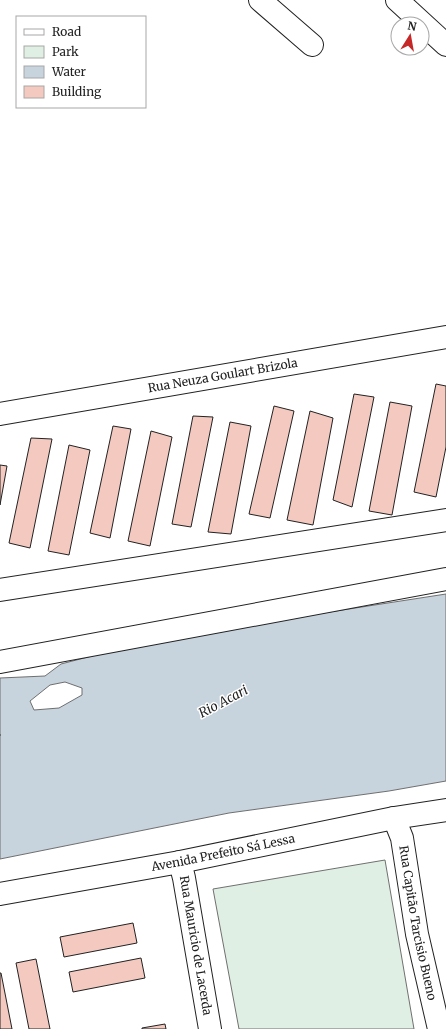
<svg xmlns="http://www.w3.org/2000/svg" width="446" height="1029" font-family="Merriweather,serif">
  <rect width="100%" height="100%" fill="#fff"/>
  <path fill="#e0efe3" stroke="#6f6f6f" d="M 385,860 L 414,1029 L 239,1029 L 213,889 Z"/>
  <path fill="#c7d3dd" stroke="#6f6f6f" fill-rule="evenodd" d="M 446,594 L 446,781 L 389,791 L 229,813 L 0,859 L 0,736 L 1,735 L 0,734 L 0,678 L 45,676 L 61,664 L 161,638 ZM 65,682 L 82,688 L 82,695 L 59,708 L 34,710 L 30,701 L 50,685 Z"/>
  <g fill="#f3c9c0" stroke="#222">
    <path d="M 436,384 L 446,386 L 446,447 L 436,497 L 414,492 Z"/>
    <path d="M 354,394 L 374,397 L 352,507 L 333,500 Z"/>
    <path d="M 390,402 L 412,406 L 392,515 L 369,511 Z"/>
    <path d="M 274,406 L 294,411 L 270,518 L 249,514 Z"/>
    <path d="M 310,411 L 333,418 L 313,525 L 287,520 Z"/>
    <path d="M 193,416 L 213,417 L 191,527 L 172,524 Z"/>
    <path d="M 230,422 L 251,426 L 231,534 L 208,532 Z"/>
    <path d="M 113,426 L 131,429 L 110,538 L 90,533 Z"/>
    <path d="M 151,431 L 172,437 L 150,546 L 128,541 Z"/>
    <path d="M 31,438 L 52,439 L 30,548 L 9,543 Z"/>
    <path d="M 69,445 L 90,450 L 69,555 L 48,551 Z"/>
    <path d="M 0,465 L 7,466 L 0,505 Z"/>
    <path d="M 133,923 L 137,943 L 64,957 L 60,937 Z"/>
    <path d="M 141,958 L 145,978 L 73,992 L 69,972 Z"/>
    <path d="M 36,959 L 50,1029 L 29,1029 L 16,963 Z"/>
    <path d="M 0,973 L 1,973 L 12,1029 L 0,1029 Z"/>
    <path d="M 165,1024 L 166,1029 L 142,1029 L 142,1028 Z"/>
  </g>
  <g fill="none" stroke-linecap="round" stroke-linejoin="round">
    <defs>
      <g id="minor">
        <path d="M 260,0 L 312,45"/>
        <path d="M 397,0 L 446,45"/>
        <path id="s1" d="M 0,414 L 446,337"/>
        <path d="M 0,590 L 446,520"/>
        <path d="M 0,662 L 446,579"/>
        <path id="s2" d="M 394,818 L 402,838 L 417,934 L 439,1029"/>
        <path id="s3" d="M 180,862 L 184,878 L 210,1029"/>
        <path id="s4" d="M 0,894 L 180,862 L 394,818 L 446,810"/>
      </g>
    </defs>
    <use href="#minor" stroke="#222" stroke-width="24"/>
    <use href="#minor" stroke="#fff" stroke-width="22"/>
  </g>
  <g text-anchor="middle" stroke-width="3" stroke-linejoin="round" paint-order="stroke">
    <g font-size="12" fill="#222" stroke="#fff">
      <text dy="4" stroke="none"><textPath href="#s1" startOffset="226">Rua Neuza Goulart Brizola</textPath></text>
      <text dy="4" stroke="none"><textPath href="#s4" startOffset="227">Avenida Prefeito Sá Lessa</textPath></text>
      <text dy="4" stroke="none"><textPath href="#s2" startOffset="108">Rua Capitão Tarcisio Bueno</textPath></text>
      <text dy="4" stroke="none"><textPath href="#s3" startOffset="85">Rua Mauricio de Lacerda</textPath></text>
    </g>
    <g font-size="13" font-style="italic" fill="#222" stroke="#fff">
      <text transform="translate(223 701) rotate(-28)" y="5">Rio Acari</text>
    </g>
  </g>
  <rect x="16" y="16" width="130" height="92" fill="#ffffff" stroke="#a7a7a7"/>
  <rect x="24" y="29" width="20" height="6" fill="#ffffff" stroke="#a7a7a7"/>
  <text x="52" y="36" font-size="12" fill="#222222">Road</text>
  <rect x="24" y="46" width="20" height="12" fill="#e0efe3" stroke="#a7a7a7"/>
  <text x="52" y="56" font-size="12" fill="#222222">Park</text>
  <rect x="24" y="66" width="20" height="12" fill="#c7d3dd" stroke="#a7a7a7"/>
  <text x="52" y="76" font-size="12" fill="#222222">Water</text>
  <rect x="24" y="86" width="20" height="12" fill="#f3c9c0" stroke="#a7a7a7"/>
  <text x="52" y="96" font-size="12" fill="#222222">Building</text>
  <g transform="translate(410 36) rotate(11)"><circle r="19" fill="#ffffff" stroke="#a7a7a7"/>
  <path d="M0-3L7 15L0 10L-7 15Z" fill="#c62828"/>
  <text y="-6" font-size="11" font-weight="bold" text-anchor="middle" fill="#222222">N</text>
  </g>
</svg>
